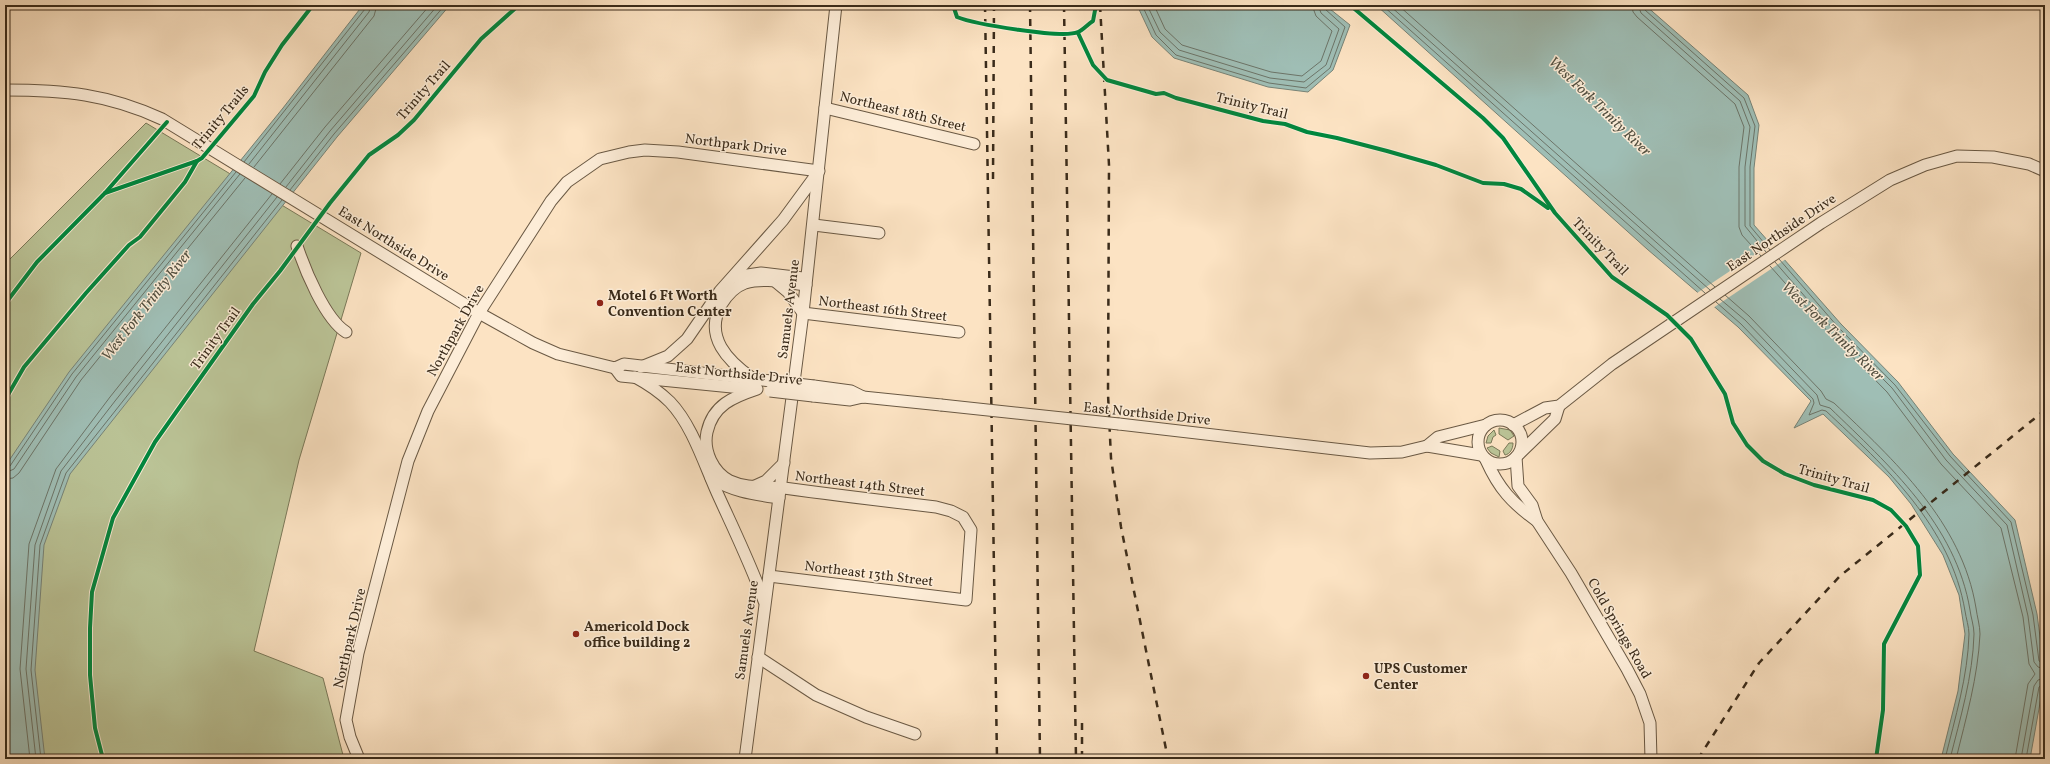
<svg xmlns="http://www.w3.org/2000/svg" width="2050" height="764" font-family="Vollkorn,serif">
  <rect width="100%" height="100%" fill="#fce3c3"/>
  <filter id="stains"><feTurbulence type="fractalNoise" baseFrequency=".005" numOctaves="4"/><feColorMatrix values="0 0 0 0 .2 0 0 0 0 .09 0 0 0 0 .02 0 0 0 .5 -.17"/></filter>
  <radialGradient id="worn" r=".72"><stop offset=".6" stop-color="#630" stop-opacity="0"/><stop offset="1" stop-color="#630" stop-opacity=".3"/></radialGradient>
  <g fill="#bbc497" stroke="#7a7858">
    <path d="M 146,123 L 361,253 L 299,460 L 254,651 L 323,678 L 344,759 L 5,759 L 5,264 Z"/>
    <path d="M 1499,428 L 1510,430 L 1514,436 L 1508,440 L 1499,434 Z"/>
    <path d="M 1494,430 L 1496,435 L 1493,437 L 1491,443 L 1486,443 L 1488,436 Z"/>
    <path d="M 1509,443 L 1513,443 C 1513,449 1510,454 1505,455 L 1503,451 Z"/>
    <path d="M 1492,446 L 1500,451 L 1499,457 L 1491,453 L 1487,448 Z"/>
  </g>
  <g fill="#9fbeb5" stroke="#778377">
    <path d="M 363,5 L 450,5 L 337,137 L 70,474 L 44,545 L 35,670 L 45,759 L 5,759 L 6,465 L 69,372 L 283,108 Z"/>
    <path d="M 1137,5 L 1325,5 L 1350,25 L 1333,70 L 1308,92 L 1268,87 L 1174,58 L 1152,37 Z"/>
    <path d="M 1376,5 L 1645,5 L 1748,95 L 1759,125 L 1754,168 L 1754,225 L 1841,324 L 1898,382 L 1953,454 L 2015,520 L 2037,614 L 2045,675 L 2030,759 L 1941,759 L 1958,691 L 1965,634 L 1959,595 L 1943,555 L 1911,504 L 1889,477 L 1823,414 L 1794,428 L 1811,401 L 1738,327 L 1647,249 Z"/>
  </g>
  <path fill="#fce3c3" d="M 1772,243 L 1786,259 L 1713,308 L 1697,293 Z"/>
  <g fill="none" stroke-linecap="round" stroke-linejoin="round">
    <g stroke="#6c7468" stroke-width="1">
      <path d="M 1142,5 L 1156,35 L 1176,55 L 1269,83 L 1306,88 L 1330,68 L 1345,27 L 1325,9 L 1323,5"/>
      <path d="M 1147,5 L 1160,32 L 1179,50 L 1270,78 L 1304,82 L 1326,65 L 1339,29 L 1321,13 L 1318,5"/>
      <path d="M 1154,5 L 1165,29 L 1182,45 L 1271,72 L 1302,76 L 1321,61 L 1332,31 L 1316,16 L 1312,5"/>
      <path d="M 1382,5 L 1705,293"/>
      <path d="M 1389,5 L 1710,290"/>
      <path d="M 1398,5 L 1715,287"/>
      <path d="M 1632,5 L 1633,12 L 1637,17 L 1735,104 L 1744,127 L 1739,167 L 1739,227 L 1742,235 L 1761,256"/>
      <path d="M 1638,5 L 1641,13 L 1740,101 L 1750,127 L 1745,167 L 1745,226 L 1766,252"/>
      <path d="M 1643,5 L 1645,10 L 1744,98 L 1755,126 L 1750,167 L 1750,226 L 1770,250"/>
      <path d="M 244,162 L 365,9 L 366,5"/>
      <path d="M 249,164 L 369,12 L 371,5"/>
      <path d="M 254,167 L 374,16 L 377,5"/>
      <path d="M 280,184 L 325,127 L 430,5"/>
      <path d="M 286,187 L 330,131 L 438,5"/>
      <path d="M 290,190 L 334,134 L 445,5"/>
      <path d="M 1779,259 L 1838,327 L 1895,385 L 1950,456 L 2011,522 L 2033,615 L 2039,661 L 2045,664"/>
      <path d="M 1775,262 L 1834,330 L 1892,388 L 1946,460 L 2007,525 L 2028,616 L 2034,662 L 2038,667 L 2045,669"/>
      <path d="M 1770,266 L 1830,334 L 1887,392 L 1941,464 L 2001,528 L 2023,617 L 2029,664 L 2035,674 L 2028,684 L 2015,759"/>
      <path d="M 1725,295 L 1749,316 L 1821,391 L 1826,399 L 1834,403 C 1894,460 1962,522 1976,608 C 1977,616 1980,626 1980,634 C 1978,677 1966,718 1956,759"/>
      <path d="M 1720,299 L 1745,320 L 1817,395 L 1820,405 L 1830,408 C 1889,465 1956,525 1970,610 C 1971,618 1974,626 1974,634 C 1973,676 1960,719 1950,759"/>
      <path d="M 1716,302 L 1741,324 L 1813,399 L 1814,403 L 1809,415 L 1822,410 L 1826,411 C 1885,466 1951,527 1965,611 C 1966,618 1969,627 1969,634 C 1968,676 1955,718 1945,759"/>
      <path d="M 5,468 L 10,466 L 72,374 L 236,172"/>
      <path d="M 5,473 L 14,469 L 76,377 L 240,174"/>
      <path d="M 5,479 L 13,478 L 19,473 L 81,380 L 245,178"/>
      <path d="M 30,759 L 20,669 L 29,544 L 56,469 L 110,397 L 272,194"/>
      <path d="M 36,759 L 26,669 L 35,545 L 61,471 L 115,401 L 277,197"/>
      <path d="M 41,759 L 31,670 L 40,545 L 66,473 L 282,200"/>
      <path d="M 2021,759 L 2034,686 L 2038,680 L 2045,678"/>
      <path d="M 2026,759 L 2039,687 L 2045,683"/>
    </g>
    <defs>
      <g id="minor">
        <path d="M 5,90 C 64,90 108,94 162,119 L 479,313 L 533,343 L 558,354 L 615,368 L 624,364 L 771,381"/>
        <path d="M 825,108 L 974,144"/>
        <path d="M 814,225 L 879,233"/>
        <path d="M 297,246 C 305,270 325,319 346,332"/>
        <path d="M 734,277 L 761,273 L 803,278"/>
        <path d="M 776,282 L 788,292 L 803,313"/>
        <path d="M 803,313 L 959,332"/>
        <path d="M 615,368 L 621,376 L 752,389"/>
        <path d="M 635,377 C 648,384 660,392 670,402 C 693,426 705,467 719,497 C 735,532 751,565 764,601"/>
        <path d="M 752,378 C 728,361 704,337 721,305 C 727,295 734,287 745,283 C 764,277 787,283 806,285"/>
        <path d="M 814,386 L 851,391 L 863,397"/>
        <path d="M 757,389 C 733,397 713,405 707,432 C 703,451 713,472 730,481 C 747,489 766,486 784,488 C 835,495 885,501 936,507 L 951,511 L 963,517 L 971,530 L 966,600 L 769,576"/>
        <path d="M 813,396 L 850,400 L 863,397 L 941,405"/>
        <circle cx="1500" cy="442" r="22"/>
        <path d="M 1119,424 L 1370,453 L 1402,452 L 1427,446 L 1481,455"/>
        <path d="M 1513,425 L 1545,408 L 1559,406 L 1612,364 L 1821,223 L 1890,180 L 1925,165 L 1957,156 L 1993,157 L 2029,164 L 2045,171"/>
        <path d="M 1427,446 L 1438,437 L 1486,425"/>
        <path d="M 1519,454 L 1555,419 L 1559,406"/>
        <path d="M 1516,457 L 1518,486 L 1532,505 L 1537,521 L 1571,573 L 1627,669 L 1640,694 L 1650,723 L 1651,759"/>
        <path d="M 1486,460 C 1499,489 1512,503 1537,521"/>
        <path d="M 711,478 C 734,492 752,494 779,498"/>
        <path d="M 755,486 L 766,481 L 784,463"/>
        <path d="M 758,657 L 816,695 L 866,717 L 915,734"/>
        <path d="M 359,759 L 350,737 L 346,720 L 358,653 L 408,461 L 428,411 L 479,313 L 551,201 L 567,182 L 600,159 L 629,152 L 645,150 L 678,152 L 819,171 L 783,220 L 720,291 L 687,339 L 668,356 L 641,367"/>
        <path d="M 745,759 L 803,313 L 836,5"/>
      </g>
    </defs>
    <use href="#minor" stroke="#6a5944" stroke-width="13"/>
    <use href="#minor" stroke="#fdedd8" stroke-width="11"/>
    <g stroke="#3a2b1a" stroke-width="2.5" stroke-dasharray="7 7" stroke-linecap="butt">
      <path d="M 985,5 L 997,759"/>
      <path d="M 1030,5 L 1040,759"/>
      <path d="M 1064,5 L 1076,759"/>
      <path d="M 1100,5 L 1109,165 L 1108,394 L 1111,458 L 1121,527 L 1168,759"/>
      <path d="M 5,18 L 14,5"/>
      <path d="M 993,179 L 994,5"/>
      <path d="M 1082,723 L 1082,759"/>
      <path d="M 1698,759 L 1759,663 L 1840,576 L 2045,410"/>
    </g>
    <defs>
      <g id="minor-bridge">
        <path d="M 771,381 L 814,386"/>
        <path d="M 770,391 L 813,396"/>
        <path d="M 941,405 L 1119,424"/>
      </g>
    </defs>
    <use href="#minor-bridge" stroke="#6a5944" stroke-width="13" stroke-linecap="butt"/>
    <use href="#minor-bridge" stroke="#fdedd8" stroke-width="11"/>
    <defs>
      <g id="cycleway">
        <path d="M 953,5 L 957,17 C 974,24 1063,39 1078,32 C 1083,30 1088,24 1093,21 L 1096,5"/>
        <path d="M 1350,5 L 1483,118 L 1503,138 L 1555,213 L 1612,277 L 1667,315 L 1691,339 L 1725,394 L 1733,423 L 1747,445 L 1763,461 L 1785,474 L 1814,485 L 1873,500 L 1891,510 L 1906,526 L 1918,546 L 1920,575 L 1884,644 L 1883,710 L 1876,759"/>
        <path d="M 1078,33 L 1093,65 L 1107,80 L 1156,94 L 1164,93 L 1176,98 L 1263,121 L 1285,124 L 1307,132 L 1337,138 L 1387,151 L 1436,165 L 1483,183 L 1504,184 L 1521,189 L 1548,208"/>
        <path d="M 105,193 L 167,122"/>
        <path d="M 5,304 L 37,262 L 105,193 L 197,161 L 202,158 L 254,96 L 265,72 L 282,45 L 313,5"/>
        <path d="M 5,400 L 24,367 L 86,293 L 129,245 L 140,237 L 185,182 L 197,161"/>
        <path d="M 103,759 L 95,728 L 90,675 L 90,628 L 92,592 L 113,518 L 155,442 L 179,408 L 253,304 L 280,271 L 330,203 L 369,155 L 398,135 L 414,120 L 481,39 L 519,5"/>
      </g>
    </defs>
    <use href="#cycleway" stroke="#fdedd8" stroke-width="6"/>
    <use href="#cycleway" stroke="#00873e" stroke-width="4"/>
  </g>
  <g fill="#8f2418" stroke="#fdedd8" stroke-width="1.5">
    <circle cx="600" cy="303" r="4"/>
    <circle cx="576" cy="634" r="4"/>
    <circle cx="1366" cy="676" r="4"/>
  </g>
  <g text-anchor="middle" stroke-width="3" stroke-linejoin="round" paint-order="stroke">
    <g font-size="14" fill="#3a2b1a" stroke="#fdedd8">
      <text transform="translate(423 90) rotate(-49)" y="5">Trinity Trail</text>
      <text transform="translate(1252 105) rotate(14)" y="5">Trinity Trail</text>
      <text transform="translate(903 111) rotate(14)" y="5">Northeast 18th Street</text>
      <text transform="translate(220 117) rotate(-50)" y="5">Trinity Trails</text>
      <text transform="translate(736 144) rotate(7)" y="5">Northpark Drive</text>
      <text transform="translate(1781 232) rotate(-34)" y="5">East Northside Drive</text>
      <text transform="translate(394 243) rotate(32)" y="5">East Northside Drive</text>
      <text transform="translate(1601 246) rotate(46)" y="5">Trinity Trail</text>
      <text transform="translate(883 308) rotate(7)" y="5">Northeast 16th Street</text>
      <text transform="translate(788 309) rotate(-83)" y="5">Samuels Avenue</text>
      <text transform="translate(455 330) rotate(-61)" y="5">Northpark Drive</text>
      <text transform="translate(215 338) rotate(-54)" y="5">Trinity Trail</text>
      <text transform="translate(739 373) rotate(6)" y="5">East Northside Drive</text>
      <text transform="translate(1147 413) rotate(6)" y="5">East Northside Drive</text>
      <text transform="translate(1834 478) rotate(16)" y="5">Trinity Trail</text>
      <text transform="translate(860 483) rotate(7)" y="5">Northeast 14th Street</text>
      <text transform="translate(869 573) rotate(7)" y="5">Northeast 13th Street</text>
      <text transform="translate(1620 628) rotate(60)" y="5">Cold Springs Road</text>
      <text transform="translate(746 630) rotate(-82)" y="5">Samuels Avenue</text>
      <text transform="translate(349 638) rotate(-77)" y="5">Northpark Drive</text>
    </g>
    <g font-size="14" font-weight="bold" fill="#3a2b1a" stroke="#fdedd8" text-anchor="start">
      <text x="608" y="300">Motel 6 Ft Worth<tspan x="608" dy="16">Convention Center</tspan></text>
      <text x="584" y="631">Americold Dock<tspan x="584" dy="16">office building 2</tspan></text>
      <text x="1374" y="673">UPS Customer<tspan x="1374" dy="16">Center</tspan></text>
    </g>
    <g font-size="15" font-style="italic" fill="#535041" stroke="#fdedd8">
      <text transform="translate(1600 106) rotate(44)" y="5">West Fork Trinity River</text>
      <text transform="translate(146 305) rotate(-52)" y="5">West Fork Trinity River</text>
      <text transform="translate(1833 331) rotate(44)" y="5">West Fork Trinity River</text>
    </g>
  </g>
  <rect width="2050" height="764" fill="none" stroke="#fce3c3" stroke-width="20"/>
  <rect x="6" y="6" width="2038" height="752" fill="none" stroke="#3a2b1a" stroke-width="2"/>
  <rect x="10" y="10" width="2030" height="744" fill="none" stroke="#3a2b1a"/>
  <rect width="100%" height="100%" filter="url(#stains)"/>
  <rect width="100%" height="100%" fill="url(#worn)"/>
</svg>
